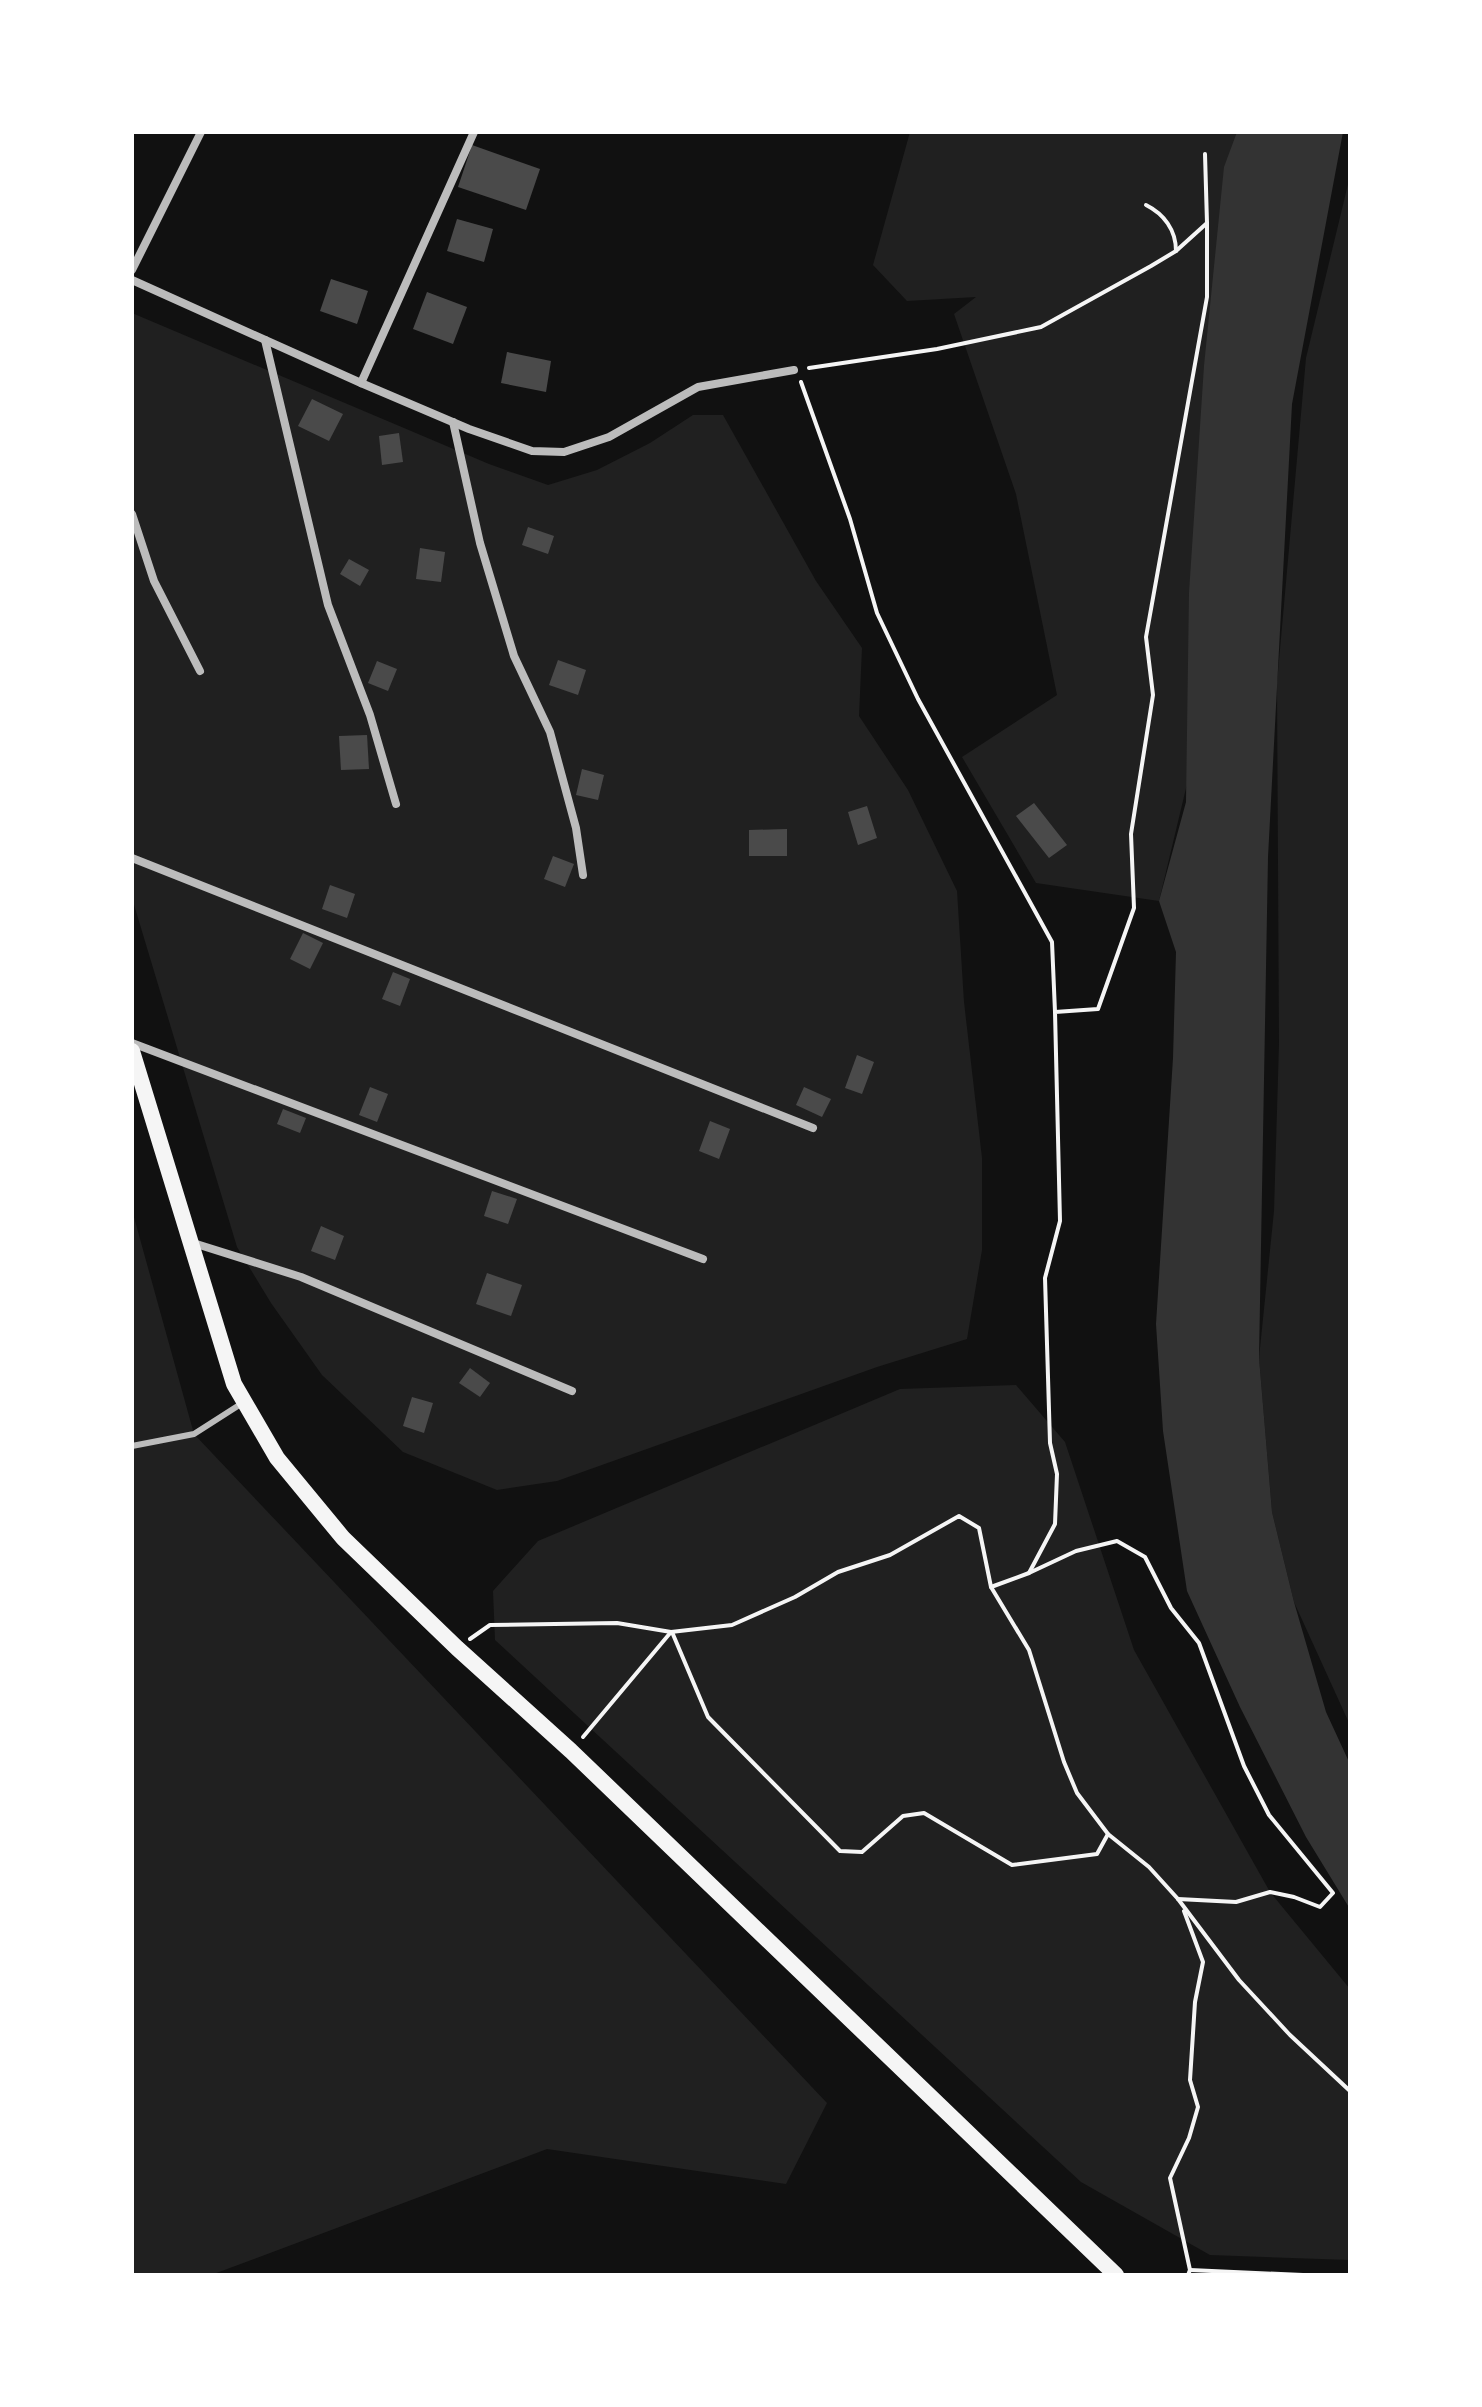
<svg xmlns="http://www.w3.org/2000/svg" width="1482" height="2407" font-family="Raleway,sans-serif">
  <rect width="100%" height="100%" fill="#111"/>
  <g fill="#202020">
    <path d="M 910,132 L 1239,132 L 1187,784 L 1159,901 L 1036,883 L 962,757 L 1057,695 L 1016,494 L 954,314 L 976,297 L 907,301 L 873,265 Z"/>
    <path d="M 1350,176 L 1350,1725 L 1294,1602 L 1272,1512 L 1259,1358 L 1274,1211 L 1279,1044 L 1277,683 L 1306,358 Z"/>
    <path d="M 132,313 L 489,464 L 548,485 L 597,470 L 650,443 L 693,415 L 723,415 L 816,581 L 862,648 L 859,716 L 908,790 L 957,891 L 964,1002 L 982,1158 L 982,1250 L 967,1339 L 877,1367 L 557,1481 L 497,1490 L 403,1452 L 322,1375 L 271,1303 L 237,1247 L 132,898 Z"/>
    <path d="M 132,1210 L 194,1434 L 827,2103 L 786,2184 L 547,2149 L 211,2275 L 132,2275 Z"/>
    <path d="M 1016,1385 L 1065,1442 L 1134,1650 L 1270,1892 L 1350,1989 L 1350,2260 L 1210,2255 L 1081,2182 L 495,1640 L 493,1591 L 538,1541 L 900,1389 Z"/>
  </g>
  <path fill="#333" d="M 1237,132 L 1343,132 L 1292,404 L 1268,857 L 1259,1358 L 1272,1512 L 1294,1602 L 1326,1712 L 1350,1764 L 1350,1909 L 1306,1837 L 1240,1707 L 1187,1591 L 1163,1431 L 1156,1324 L 1173,1058 L 1176,952 L 1159,901 L 1186,802 L 1189,593 L 1204,366 L 1224,167 Z"/>
  <g fill="#4a4a4a">
    <path d="M 472,145 L 540,169 L 526,210 L 458,187 Z"/>
    <path d="M 457,219 L 493,229 L 484,262 L 447,251 Z"/>
    <path d="M 331,279 L 368,291 L 357,324 L 320,311 Z"/>
    <path d="M 427,292 L 467,307 L 453,344 L 413,329 Z"/>
    <path d="M 507,352 L 551,361 L 546,392 L 501,383 Z"/>
    <path d="M 312,399 L 343,414 L 329,441 L 298,426 Z"/>
    <path d="M 399,433 L 403,462 L 382,465 L 379,436 Z"/>
    <path d="M 528,527 L 554,536 L 548,554 L 522,545 Z"/>
    <path d="M 420,548 L 445,552 L 441,582 L 416,579 Z"/>
    <path d="M 349,559 L 369,570 L 360,586 L 340,574 Z"/>
    <path d="M 558,660 L 586,670 L 578,695 L 549,685 Z"/>
    <path d="M 377,661 L 397,669 L 388,691 L 368,683 Z"/>
    <path d="M 367,735 L 369,769 L 341,770 L 339,736 Z"/>
    <path d="M 582,769 L 604,775 L 598,800 L 576,795 Z"/>
    <path d="M 1034,803 L 1067,845 L 1049,858 L 1016,816 Z"/>
    <path d="M 867,806 L 877,838 L 858,845 L 848,812 Z"/>
    <path d="M 787,829 L 787,856 L 749,856 L 749,830 Z"/>
    <path d="M 553,856 L 574,864 L 565,887 L 544,879 Z"/>
    <path d="M 330,885 L 355,894 L 347,918 L 322,909 Z"/>
    <path d="M 303,933 L 323,943 L 310,969 L 290,959 Z"/>
    <path d="M 393,972 L 410,979 L 400,1006 L 382,999 Z"/>
    <path d="M 857,1055 L 874,1062 L 862,1094 L 845,1088 Z"/>
    <path d="M 370,1087 L 388,1094 L 377,1122 L 359,1115 Z"/>
    <path d="M 804,1087 L 831,1099 L 822,1117 L 796,1105 Z"/>
    <path d="M 283,1109 L 306,1118 L 300,1133 L 277,1124 Z"/>
    <path d="M 710,1121 L 730,1129 L 719,1159 L 699,1151 Z"/>
    <path d="M 492,1191 L 517,1199 L 508,1224 L 484,1216 Z"/>
    <path d="M 321,1226 L 344,1236 L 335,1260 L 311,1251 Z"/>
    <path d="M 487,1273 L 522,1285 L 511,1316 L 476,1304 Z"/>
    <path d="M 470,1368 L 490,1383 L 480,1397 L 459,1383 Z"/>
    <path d="M 412,1397 L 433,1403 L 424,1433 L 403,1426 Z"/>
  </g>
  <g fill="none" stroke-linecap="round" stroke-linejoin="round">
    <g stroke="#f5f5f5" stroke-width="4">
      <path d="M 1146,205 C 1164,214 1176,230 1176,251"/>
      <path d="M 809,368 L 937,349 L 1041,327 L 1151,266 L 1176,251 L 1207,223 L 1205,154"/>
      <path d="M 801,382 L 850,519 L 877,613 L 918,699 L 1052,942 L 1055,1012"/>
      <path d="M 1029,1573 L 1055,1524 L 1057,1474 L 1050,1443 L 1045,1278 L 1060,1221 L 1055,1012 L 1098,1009 L 1134,908 L 1131,834 L 1153,695 L 1146,637 L 1207,297 L 1207,223"/>
      <path d="M 991,1587 L 1029,1573 L 1076,1551 L 1117,1541 L 1145,1557 L 1171,1608 L 1199,1643 L 1244,1766 L 1269,1815 L 1333,1893 L 1320,1907 L 1294,1897 L 1270,1892 L 1236,1902 L 1178,1899"/>
      <path d="M 672,1632 L 708,1717 L 840,1851 L 862,1852 L 903,1816 L 924,1813 L 1012,1865 L 1097,1854 L 1108,1834"/>
      <path d="M 470,1639 L 490,1625 L 617,1623 L 671,1632 L 732,1625 L 795,1597 L 838,1572 L 890,1555 L 959,1516 L 979,1528 L 991,1587 L 1029,1650 L 1064,1762 L 1077,1793 L 1108,1834 L 1149,1867 L 1178,1899 L 1239,1980 L 1290,2035 L 1350,2091"/>
      <path d="M 583,1737 L 671,1632"/>
      <path d="M 1184,1911 L 1203,1962 L 1195,2002 L 1190,2080 L 1198,2107 L 1189,2138 L 1170,2178 L 1190,2270 L 1188,2275"/>
      <path d="M 1190,2270 L 1303,2275"/>
    </g>
    <path stroke="#bcbcbc" stroke-width="6" d="M 132,1446 L 194,1434 L 244,1402"/>
    <g stroke="#bcbcbc" stroke-width="8">
      <path d="M 132,270 L 201,132"/>
      <path d="M 132,280 L 361,383 L 469,429 L 532,451 L 564,452 L 609,437 L 698,387 L 794,370"/>
      <path d="M 265,340 L 328,605 L 370,715 L 396,804"/>
      <path d="M 361,383 L 474,132"/>
      <path d="M 453,422 L 480,543 L 514,656 L 550,732 L 576,828 L 583,875"/>
      <path d="M 132,514 L 154,581 L 200,671"/>
      <path d="M 132,858 L 813,1128"/>
      <path d="M 132,1043 L 703,1259"/>
      <path d="M 190,1242 L 301,1277 L 572,1391"/>
    </g>
    <path stroke="#f5f5f5" stroke-width="16" d="M 132,1051 L 234,1384 L 277,1458 L 343,1538 L 457,1648 L 571,1751 L 1116,2275"/>
  </g>
  <rect width="1482" height="2407" fill="none" stroke="#ffffff" stroke-width="268"/>
</svg>
